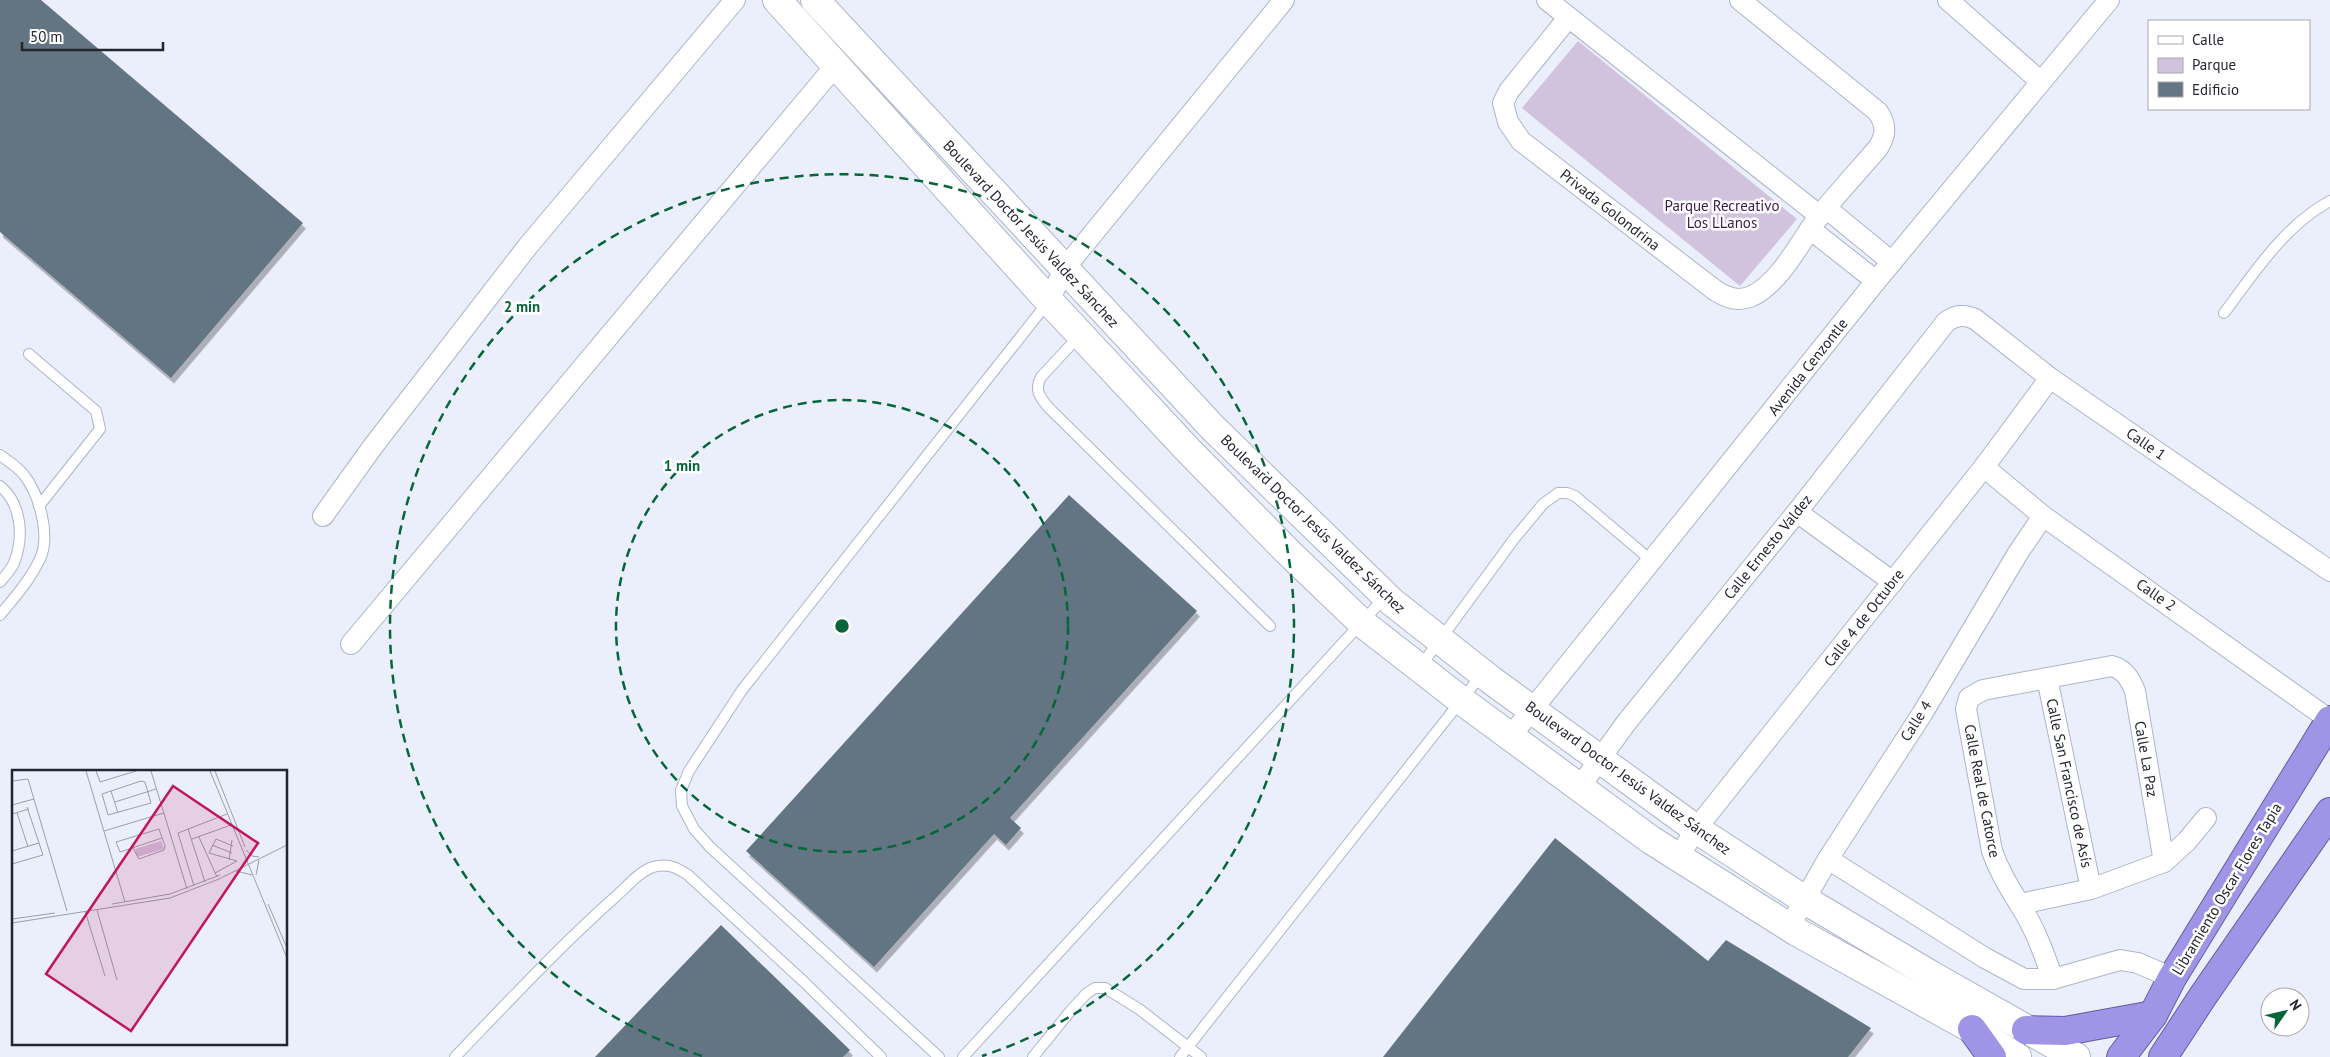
<svg xmlns="http://www.w3.org/2000/svg" width="2330" height="1057" font-family="'PT Sans',sans-serif">
  <defs>
    <filter id="shadow"><feDropShadow dx="3" dy="5.5" stdDeviation="0" flood-color="#0004"/></filter>
  </defs>
  <rect width="100%" height="100%" fill="#eaeffb"/>
  <path fill="#d1c2de" d="M 1578,41 L 1797,219 L 1740,286 L 1522,108 Z"/>
  <g fill="#647583" filter="url(#shadow)">
    <path d="M 0,0 L 41,0 L 303,223 L 171,378 L 0,232 Z"/>
    <path d="M 1069,495 L 1197,611 L 1010,818 L 1021,828 L 1006,845 L 994,834 L 874,967 L 746,851 Z"/>
    <path d="M 1555,838 L 1708,961 L 1726,940 L 1871,1028 L 1848,1057 L 1383,1057 Z"/>
    <path d="M 721,925 L 850,1050 L 843,1057 L 595,1057 Z"/>
  </g>
  <g fill="none" stroke-linecap="round" stroke-linejoin="round">
    <defs>
      <g id="service">
        <path d="M 2224,313 C 2255,272 2284,226 2330,201"/>
        <path d="M 1080,335 L 1041,377 C 1034,390 1040,397 1048,407 L 1270,626"/>
        <path d="M 29,354 L 96,411 L 100,429 L 39,506"/>
        <path d="M 0,455 C 8,461 18,467 24,475 C 39,494 51,535 40,559 C 30,580 15,597 0,615"/>
        <path d="M 0,486 C 22,504 24,538 14,563 C 11,570 5,576 0,582"/>
        <path d="M 1420,667 L 1514,539 L 1543,504 L 1558,493 L 1567,493 L 1575,496 L 1652,561"/>
        <path d="M 455,1057 C 507,1003 558,948 614,898 C 626,888 638,872 653,867 C 667,863 676,867 688,875 L 803,981 L 881,1057"/>
        <path d="M 939,1057 L 710,847 L 694,829 L 682,806 L 681,790 L 689,771 L 742,690 L 1048,302"/>
        <path d="M 963,1057 L 1385,597"/>
        <path d="M 1033,1057 L 1072,1009 L 1087,993 L 1095,988 L 1105,988 L 1139,1009 L 1201,1057"/>
        <path d="M 1180,1057 L 1482,674"/>
      </g>
      <g id="minor">
        <path d="M 1547,0 L 1820,216"/>
        <path d="M 1948,0 L 2040,81"/>
        <path d="M 1568,18 L 1509,91 L 1503,103 L 1508,122 L 1521,141 L 1716,291 C 1728,298 1738,302 1752,296 C 1781,282 1801,240 1820,215 C 1839,192 1859,170 1878,148 C 1886,135 1887,126 1878,112 L 1740,0"/>
        <path d="M 1826,208 L 1892,262"/>
        <path d="M 1810,229 L 1876,281"/>
        <path d="M 1049,301 L 1064,269 L 1284,0"/>
        <path d="M 1984,467 L 2043,516 L 2330,720"/>
        <path d="M 1797,512 L 1893,582"/>
        <path d="M 323,516 L 374,445 L 528,246 L 735,0"/>
        <path d="M 351,644 L 836,65"/>
        <path d="M 2047,678 L 2091,889"/>
        <path d="M 1510,737 L 1876,281 L 2109,0"/>
        <path d="M 1579,788 L 1626,723 L 1797,512 L 1946,322 C 1956,315 1964,314 1975,319 L 2050,378 L 2330,571"/>
        <path d="M 1678,858 L 1696,829 L 1984,467 L 2050,378"/>
        <path d="M 1828,859 L 1985,958 L 2024,979 L 2053,979 L 2120,960 L 2138,963 L 2172,978"/>
        <path d="M 2020,904 L 2091,889 L 2164,862 L 2187,841 L 2206,818"/>
        <path d="M 1789,927 L 1828,859 L 1922,714 L 2018,553 L 2043,516"/>
        <path d="M 2053,979 C 2044,954 2035,928 2020,905 C 2009,887 1999,871 1992,851 L 1966,709 L 1969,698 L 1983,690 L 2112,666 C 2125,670 2130,679 2135,691 L 2164,862"/>
      </g>
      <g id="secondary">
        <path d="M 777,0 L 1049,301 L 1188,450 L 1288,552 L 1362,623 L 1462,701 L 1651,840 L 1797,932 L 1972,1029 L 2017,1057"/>
        <path d="M 815,0 L 1213,428 L 1392,602 L 1491,680 L 1696,829 L 1805,900 L 1931,975 L 2076,1057"/>
      </g>
      <g id="trunk">
        <path d="M 1972,1029 L 1992,1057"/>
        <path d="M 2026,1030 L 2065,1031 L 2153,1015"/>
        <path d="M 2121,1057 L 2153,1015 L 2172,978 L 2330,720"/>
        <path d="M 2163,1057 L 2203,996 L 2330,812"/>
      </g>
    </defs>
    <use href="#service" stroke="#acb5c8" stroke-width="12"/>
    <use href="#minor" stroke="#acb5c8" stroke-width="22"/>
    <use href="#secondary" stroke="#acb5c8" stroke-width="30"/>
    <use href="#trunk" stroke="#655ca2" stroke-width="30"/>
    <use href="#service" stroke="#fff" stroke-width="10"/>
    <use href="#minor" stroke="#fff" stroke-width="20"/>
    <use href="#secondary" stroke="#fff" stroke-width="28"/>
    <use href="#trunk" stroke="#a094e7" stroke-width="28"/>
  </g>
  <g fill="none" stroke="#06663a" stroke-width="2.5" stroke-dasharray="9 6">
    <circle cx="842" cy="626" r="226"/>
    <path d="M702 1056A452 452 0 1 1 982 1056"/>
  </g>
  <g text-anchor="middle" stroke-width="5" stroke-linejoin="round" paint-order="stroke">
    <g font-size="15" fill="#391b4c" stroke="#fff">
      <text x="1722" y="211">Parque Recreativo<tspan x="1722" dy="17">Los LLanos</tspan></text>
    </g>
    <g font-size="15" fill="#23262e" stroke="#fff">
      <text transform="translate(1610 210) rotate(38)" y="5">Privada Golondrina</text>
      <text transform="translate(1031 234) rotate(47)" y="5">Boulevard Doctor Jesús Valdez Sánchez</text>
      <text transform="translate(1808 367) rotate(-52)" y="5">Avenida Cenzontle</text>
      <text transform="translate(2146 444) rotate(35)" y="5">Calle 1</text>
      <text transform="translate(1313 524) rotate(44)" y="5">Boulevard Doctor Jesús Valdez Sánchez</text>
      <text transform="translate(1768 547) rotate(-51)" y="5">Calle Ernesto Valdez</text>
      <text transform="translate(2156 595) rotate(35)" y="5">Calle 2</text>
      <text transform="translate(1864 618) rotate(-52)" y="5">Calle 4 de Octubre</text>
      <text transform="translate(1916 721) rotate(-58)" y="5">Calle 4</text>
      <text transform="translate(2146 759) rotate(80)" y="5">Calle La Paz</text>
      <text transform="translate(1628 778) rotate(36)" y="5">Boulevard Doctor Jesús Valdez Sánchez</text>
      <text transform="translate(2069 783) rotate(78)" y="5">Calle San Francisco de Asís</text>
      <text transform="translate(1982 791) rotate(79)" y="5">Calle Real de Catorce</text>
      <text transform="translate(2227 889) rotate(-59)" y="5">Libramiento Oscar Flores Tapia</text>
    </g>
  </g>
  <g transform="translate(12 770)">
    <rect width="275" height="275" fill="#eaeffb"/>
    <path d="M 149,71 L 152,79 L 125,87 L 123,79 Z" fill="#d1c2de"/>
    <path fill="none" stroke="#9a9fa9" stroke-width="1" d="M 74,1 L 113,132M 84,1 L 88,12 L 124,1M 139,1 L 175,119M 198,1 L 275,188M 203,1 L 233,77M 0,11 L 16,9 L 55,141M 129,11 L 133,12 L 139,33 L 96,45 L 90,24 ZM 99,21 L 106,43M 103,32 L 144,19M 0,35 L 22,29M 5,43 L 16,77M 0,44 L 17,39M 176,59 L 193,112M 92,61 L 152,43M 187,67 L 205,107M 180,69 L 219,55M 200,75 L 220,83M 221,76 L 204,69 L 197,83 L 225,91M 121,78 L 127,89 L 152,80 L 153,76 L 147,59 L 104,72 L 108,82 L 150,68M 234,80 L 240,86 L 247,87M 0,81 L 27,73M 217,90 L 220,70M 0,94 L 31,85 L 15,37M 224,101 L 240,105M 203,103 L 225,91M 244,105 L 247,90M 182,116 L 166,63 L 215,44M 100,134 L 158,124 L 208,105M 256,134 L 275,178M 85,140 L 105,210M 73,141 L 93,206M 0,149 L 43,143M 0,153 L 158,128 L 207,109 L 275,75"/>
    <path fill="#c2185b" fill-opacity="0.15" stroke="#c2185b" stroke-width="2.5" d="M 161,16 L 246,73 L 119,261 L 34,204 Z"/>
    <rect width="275" height="275" fill="none" stroke="#23262e" stroke-width="2.5"/>
  </g>
  <circle cx="842" cy="626" r="8" fill="#06663a" stroke="#fff" stroke-width="2.5"/>
  <g font-size="15" text-anchor="middle" font-weight="bold" fill="#06663a" stroke="#fff" stroke-width="5" stroke-linejoin="round" paint-order="stroke">
    <text x="522" y="312">2 min</text>
    <text x="682" y="471">1 min</text>
  </g>
  <rect x="2148" y="20" width="162" height="90" fill="#ffffff" stroke="#a7a8ab"/>
  <rect x="2158" y="36" width="25" height="8" fill="#ffffff" stroke="#a7a8ab"/>
  <text x="2192" y="45" font-size="15" fill="#23262e">Calle</text>
  <rect x="2158" y="58" width="25" height="15" fill="#d1c2de" stroke="#a7a8ab"/>
  <text x="2192" y="70" font-size="15" fill="#23262e">Parque</text>
  <rect x="2158" y="82" width="25" height="15" fill="#647583" stroke="#a7a8ab"/>
  <text x="2192" y="95" font-size="15" fill="#23262e">Edificio</text>
  <g transform="translate(2285 1012) rotate(56)"><circle r="24" fill="#ffffff" stroke="#a7a8ab"/>
  <path d="M0-4L9 19L0 12L-9 19Z" fill="#06663a"/>
  <text y="-8" font-size="14" font-weight="bold" text-anchor="middle" fill="#23262e">N</text>
  </g>
  <path d="M22 42v8h141v-8" fill="none" stroke="#23262e" stroke-width="2.5"/>
  <text x="30" y="42" font-size="15" fill="#23262e" stroke="#ffffff" stroke-width="4" paint-order="stroke">50 m</text>
</svg>
